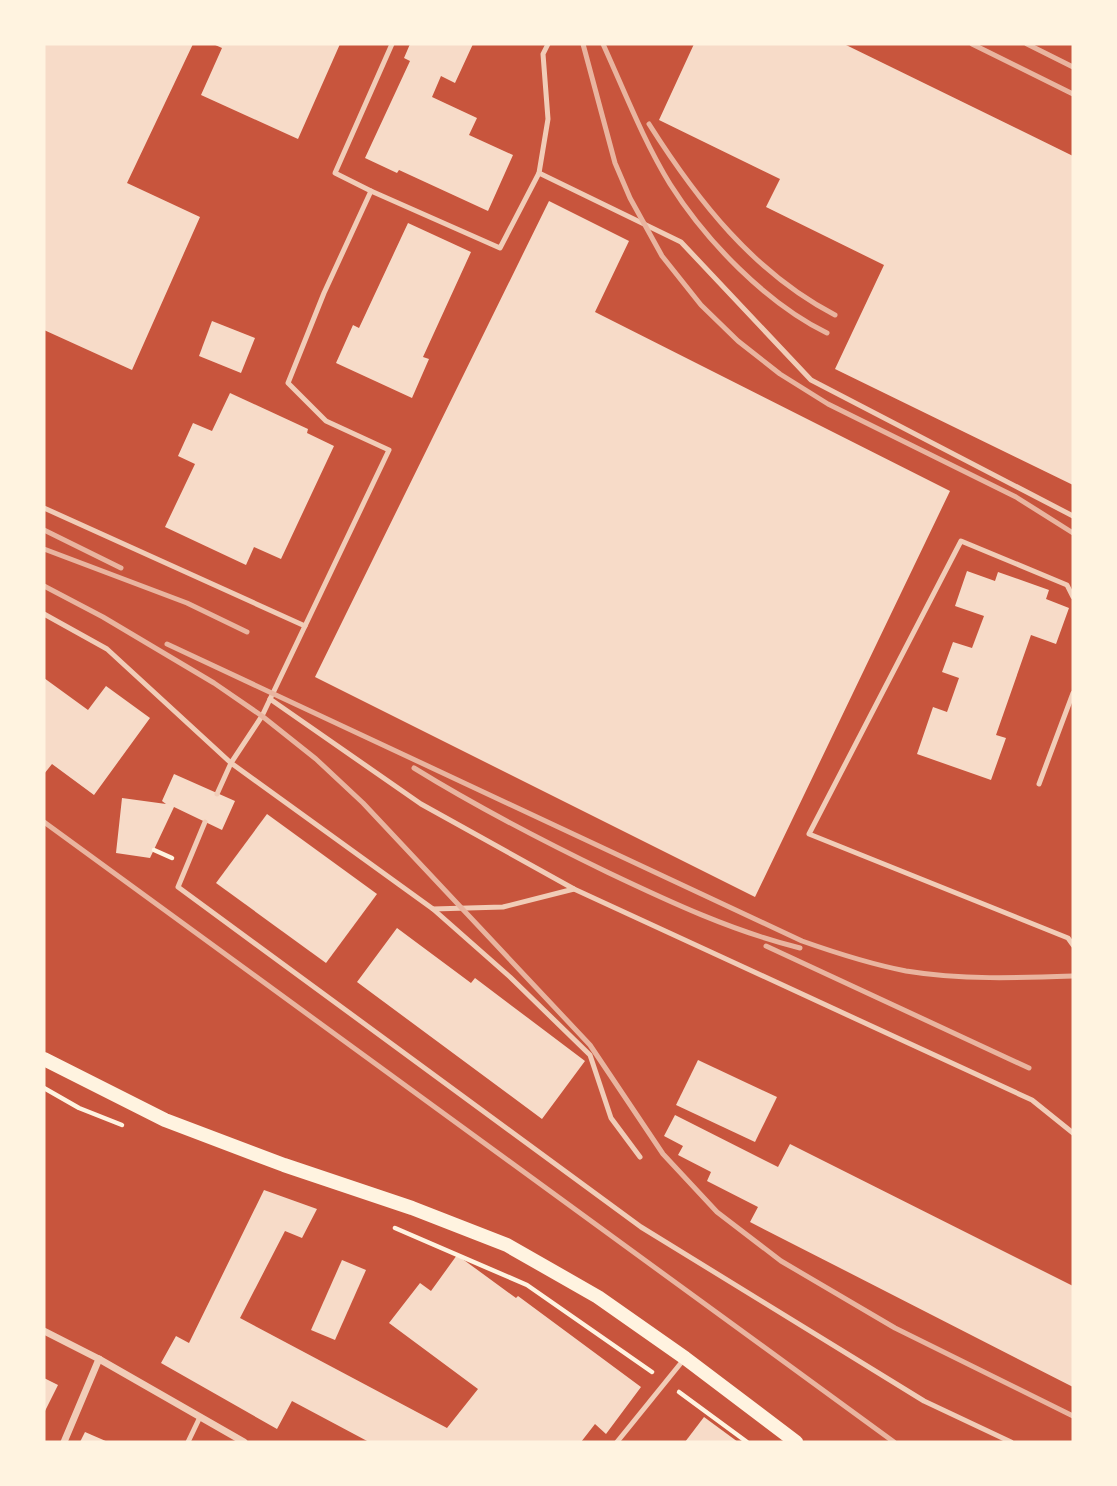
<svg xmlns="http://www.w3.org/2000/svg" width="1117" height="1486" font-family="'Libre Baskerville',serif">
  <rect width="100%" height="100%" fill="#c8553d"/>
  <g fill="#f7dbc8">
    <path d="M 44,44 L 193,44 L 127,183 L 200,217 L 132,370 L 44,330 Z"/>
    <path d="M 213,44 L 340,44 L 298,139 L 201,95 L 222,48 Z"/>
    <path d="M 410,44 L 473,44 L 455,83 L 441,76 L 432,97 L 477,118 L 469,135 L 513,155 L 488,211 L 399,170 L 397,173 L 365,158 L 410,61 L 404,58 Z"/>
    <path d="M 694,44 L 844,44 L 1073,156 L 1073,485 L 835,369 L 884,265 L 766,207 L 780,179 L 659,120 Z"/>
    <path d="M 549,201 L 629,241 L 595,312 L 950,491 L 755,897 L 315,677 Z"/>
    <path d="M 408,223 L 471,252 L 423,357 L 429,359 L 412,398 L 336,363 L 353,325 L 359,328 Z"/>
    <path d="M 212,321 L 255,338 L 241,373 L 199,356 Z"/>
    <path d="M 230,393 L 308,429 L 307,433 L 334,446 L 281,559 L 254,547 L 246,565 L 165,527 L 195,464 L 178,456 L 193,423 L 212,431 Z"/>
    <path d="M 967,571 L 995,581 L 998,572 L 1049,590 L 1046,599 L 1069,608 L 1056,644 L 1031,635 L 996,735 L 1006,738 L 991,780 L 917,754 L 933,707 L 947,712 L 959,678 L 942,672 L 953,642 L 972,648 L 984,616 L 955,606 Z"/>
    <path d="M 44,678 L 88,710 L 106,686 L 150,718 L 94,795 L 52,764 L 44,774 Z"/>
    <path d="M 174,774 L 235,801 L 222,830 L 174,807 L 150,858 L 116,853 L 122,798 L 166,804 L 162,801 Z"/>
    <path d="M 267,814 L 377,894 L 326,963 L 216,883 Z"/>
    <path d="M 397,928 L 471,983 L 475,978 L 585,1061 L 542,1119 L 357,982 Z"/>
    <path d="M 698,1060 L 777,1097 L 755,1142 L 676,1105 Z"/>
    <path d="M 675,1115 L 778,1167 L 790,1144 L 1073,1286 L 1073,1387 L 750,1222 L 758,1207 L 707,1181 L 711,1172 L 678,1155 L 683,1146 L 664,1136 Z"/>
    <path d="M 264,1190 L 317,1209 L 302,1238 L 285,1231 L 240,1318 L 447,1428 L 478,1389 L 389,1323 L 420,1283 L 431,1291 L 457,1255 L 516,1298 L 518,1296 L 641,1387 L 606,1434 L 595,1424 L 581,1442 L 369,1442 L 292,1401 L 277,1429 L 161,1363 L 176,1336 L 189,1343 Z"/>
    <path d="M 342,1260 L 366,1270 L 335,1340 L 311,1330 Z"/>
    <path d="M 44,1378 L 58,1385 L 44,1413 Z"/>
    <path d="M 704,1417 L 738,1442 L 685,1442 Z"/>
    <path d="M 85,1432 L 108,1442 L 80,1442 Z"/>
  </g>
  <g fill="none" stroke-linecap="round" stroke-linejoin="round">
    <g stroke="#fff3e0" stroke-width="4.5">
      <path d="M 154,850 L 172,858"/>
      <path d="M 44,1088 L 79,1108 L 122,1125"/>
      <path d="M 395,1228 L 527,1285 L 652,1372"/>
      <path d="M 679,1392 L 747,1442"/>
    </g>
    <g stroke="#f1ccb7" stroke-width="5">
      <path d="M 539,173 L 681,242 L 811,380 L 1073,516"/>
      <path d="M 371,191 L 335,173 L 392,44"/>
      <path d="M 44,508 L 305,626"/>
      <path d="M 1073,597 L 1067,585 L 961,541 L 809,834 L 1068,938 L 1073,945"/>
      <path d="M 44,614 L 107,649 L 231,763 L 433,909 L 503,907 L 574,889"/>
      <path d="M 270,699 L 421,804 L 574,889 L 1032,1100 L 1073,1133"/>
      <path d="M 1039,784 L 1073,693"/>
      <path d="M 217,794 L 231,763 L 262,716 L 389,450 L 326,421 L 288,383 L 324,293 L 371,191 L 500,248 L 539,173 L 548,119 L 543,54 L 548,44"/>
      <path d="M 205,822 L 178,887 L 641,1227 L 924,1401 L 1011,1442"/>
      <path d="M 433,909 L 510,977 L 590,1055 L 611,1118 L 640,1157"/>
      <path d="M 188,1442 L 200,1417"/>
      <path d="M 617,1442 L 685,1358"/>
    </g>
    <g stroke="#f1ccb7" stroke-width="7">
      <path d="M 44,1331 L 99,1359 L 244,1442"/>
      <path d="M 64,1442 L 99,1359"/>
    </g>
    <path stroke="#fff3e0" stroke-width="14" d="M 44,1059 L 165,1120 L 284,1165 L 412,1208 L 507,1245 L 598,1297 L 685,1358 L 796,1442"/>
    <g stroke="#e9b49f" stroke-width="5">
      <path d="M 583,44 L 615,163 L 630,198 L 662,256 L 701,305 L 738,341 L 780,374 L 828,404 L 1016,497 L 1073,533"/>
      <path d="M 603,44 C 624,90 643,140 670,184 C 706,241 766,303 827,333"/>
      <path d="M 972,44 L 1073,94"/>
      <path d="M 1027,44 L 1073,67"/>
      <path d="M 649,124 C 697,200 754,273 835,315"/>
      <path d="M 44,530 L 121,568"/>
      <path d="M 44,549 L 187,603 L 247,632"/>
      <path d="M 44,586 L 103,617 L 214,683 L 262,716 L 316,759 L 363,803 L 590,1045 L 663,1154 L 717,1212 L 781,1261 L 895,1328 L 1073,1416"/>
      <path d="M 167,644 L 802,941 C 836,953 870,964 906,971 C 961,980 1018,978 1073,976"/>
      <path d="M 414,768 C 477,807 541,840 607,872 C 670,902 732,931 800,948"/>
      <path d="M 44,822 L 894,1442"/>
      <path d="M 766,946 L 1029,1068"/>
    </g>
  </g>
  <rect width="1117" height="1486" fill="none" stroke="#fff3e0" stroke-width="91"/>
</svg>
